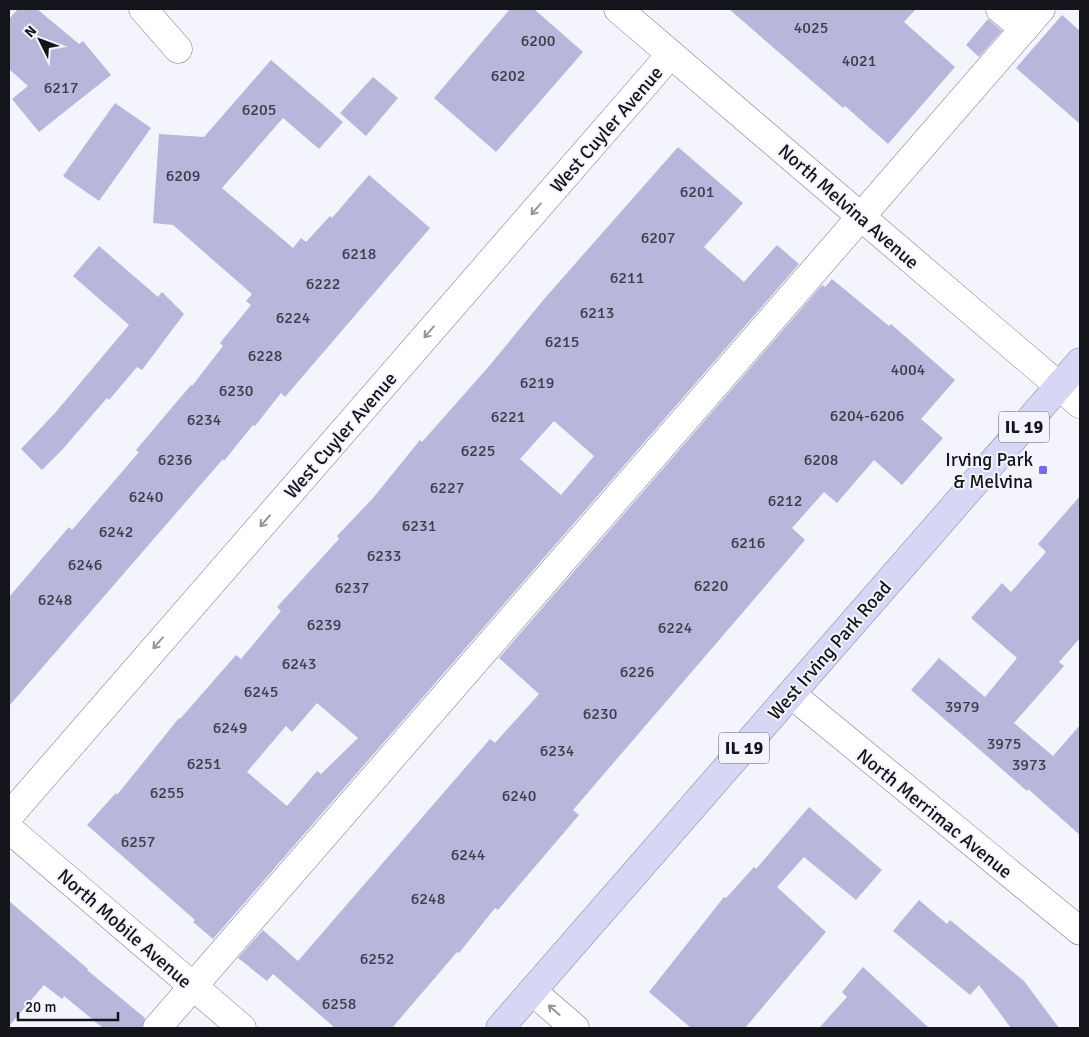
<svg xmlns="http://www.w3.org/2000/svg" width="1089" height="1037" font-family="Signika,sans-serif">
  <rect width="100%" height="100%" fill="#f4f4fd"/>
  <g fill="#b7b6db" fill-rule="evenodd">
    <path d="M 18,9 L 37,9 L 79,44 L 83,41 L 111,75 L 39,132 L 12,99 L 28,86 L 9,69 L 9,19 Z"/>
    <path d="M 510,9 L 534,9 L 583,52 L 496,152 L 434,98 Z"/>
    <path d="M 729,9 L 916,9 L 904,22 L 955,67 L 888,144 L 845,106 L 843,108 Z"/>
    <path d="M 1062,15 L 1080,31 L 1080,124 L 1016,68 Z"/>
    <path d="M 988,19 L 1002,31 L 979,57 L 966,45 Z"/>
    <path d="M 271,60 L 343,122 L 319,149 L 283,118 L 222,188 L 293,248 L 301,238 L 306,242 L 330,216 L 332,218 L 369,175 L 430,228 L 285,397 L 281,393 L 255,426 L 253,425 L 224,461 L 223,459 L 9,706 L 9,597 L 69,527 L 72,530 L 139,452 L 136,450 L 191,385 L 192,386 L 223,346 L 220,343 L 251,305 L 246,301 L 252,294 L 173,225 L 153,223 L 159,134 L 204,137 Z"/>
    <path d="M 373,77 L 398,98 L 366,136 L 340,113 Z"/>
    <path d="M 115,103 L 151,128 L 99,201 L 63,176 Z"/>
    <path d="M 678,147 L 743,203 L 704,247 L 744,282 L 777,245 L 799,264 L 213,939 L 193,922 L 195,920 L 87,825 L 116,793 L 117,795 L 179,718 L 180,719 L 236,655 L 241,659 L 281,611 L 277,607 L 339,539 L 337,536 L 373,498 L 420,440 L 422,442 L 490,365 L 545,298 ZM 554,421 L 594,456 L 561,495 L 520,459 ZM 317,703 L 358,738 L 321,774 L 317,771 L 287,806 L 247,772 L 286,726 L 292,732 Z"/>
    <path d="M 99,246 L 158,297 L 162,292 L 184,314 L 142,370 L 137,367 L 109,400 L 107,398 L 61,451 L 42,470 L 21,449 L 55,413 L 129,325 L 73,276 Z"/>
    <path d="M 832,279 L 889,326 L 891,324 L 955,380 L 921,419 L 943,438 L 902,485 L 874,460 L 837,503 L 824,492 L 792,528 L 805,540 L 573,810 L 579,815 L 498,910 L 495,908 L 459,953 L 457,952 L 392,1028 L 335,1028 L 273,974 L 267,981 L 238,958 L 263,930 L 298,961 L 490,739 L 495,743 L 539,694 L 499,658 L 822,285 L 825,287 Z"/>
    <path d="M 1080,496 L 1080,638 L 1059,662 L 1064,666 L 1014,723 L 1053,756 L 1080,725 L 1080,835 L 1028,789 L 1027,791 L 911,690 L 939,658 L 985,697 L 1017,658 L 971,618 L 1002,583 L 1011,592 L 1046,552 L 1038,544 Z"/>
    <path d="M 809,807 L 882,870 L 856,900 L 804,857 L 777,887 L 826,932 L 745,1028 L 691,1028 L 649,992 L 724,897 L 726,898 L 754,867 L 756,869 Z"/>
    <path d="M 919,900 L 947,924 L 950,920 L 1024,981 L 1059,1028 L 1011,1028 L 979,985 L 970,995 L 893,931 Z"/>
    <path d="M 9,901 L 88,969 L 87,970 L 145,1018 L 142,1028 L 103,1028 L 64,996 L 62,999 L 44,985 L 9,1026 Z"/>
    <path d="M 863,967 L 929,1028 L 819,1028 L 847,997 L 842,992 Z"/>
  </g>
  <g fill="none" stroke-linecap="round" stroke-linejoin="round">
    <defs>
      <g id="minor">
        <path d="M 143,9 L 178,49"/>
        <path d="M 618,9 L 1080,404"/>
        <path d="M 1000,9 L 1024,29"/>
        <path d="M 791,694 L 1080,931"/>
        <path d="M 9,816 L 671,54"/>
        <path d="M 9,829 L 242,1028"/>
        <path d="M 532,991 L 575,1028"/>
        <path d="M 157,1028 L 1041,9"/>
      </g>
      <path id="major" d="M 500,1028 L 1080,362"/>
    </defs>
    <use href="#minor" stroke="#78778a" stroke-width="29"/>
    <use href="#major" stroke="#8181a3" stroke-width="29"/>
    <use href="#minor" stroke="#fff" stroke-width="28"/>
    <use href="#major" stroke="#d7d6f4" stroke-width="28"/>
  </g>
  <defs><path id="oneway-shaft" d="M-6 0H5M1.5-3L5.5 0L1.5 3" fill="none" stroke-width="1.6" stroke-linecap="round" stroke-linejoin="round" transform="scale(1.25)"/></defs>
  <g stroke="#959598">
    <use href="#oneway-shaft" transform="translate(536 209) rotate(131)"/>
    <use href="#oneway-shaft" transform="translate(429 332) rotate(131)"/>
    <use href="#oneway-shaft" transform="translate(265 521) rotate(131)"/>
    <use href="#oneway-shaft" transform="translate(158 643) rotate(131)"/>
    <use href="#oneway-shaft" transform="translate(554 1010) rotate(-139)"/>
  </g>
  <rect fill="#7968e3" stroke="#f4f4fd" stroke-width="2" x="1038" y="465" width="10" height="10" rx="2.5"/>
  <g text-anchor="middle" stroke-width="4" stroke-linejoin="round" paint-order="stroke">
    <g font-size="16" fill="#3d3c4b">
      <text x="811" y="33">4025</text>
      <text x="538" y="46">6200</text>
      <text x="859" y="66">4021</text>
      <text x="508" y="81">6202</text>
      <text x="61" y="93">6217</text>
      <text x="259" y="115">6205</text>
      <text x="183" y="181">6209</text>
      <text x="697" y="197">6201</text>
      <text x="658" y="243">6207</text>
      <text x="359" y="259">6218</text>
      <text x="627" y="283">6211</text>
      <text x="323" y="289">6222</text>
      <text x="597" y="318">6213</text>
      <text x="293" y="323">6224</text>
      <text x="562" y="347">6215</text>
      <text x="265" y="361">6228</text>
      <text x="908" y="375">4004</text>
      <text x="537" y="388">6219</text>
      <text x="236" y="396">6230</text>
      <text x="867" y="421">6204-6206</text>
      <text x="508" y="422">6221</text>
      <text x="204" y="425">6234</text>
      <text x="478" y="456">6225</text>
      <text x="175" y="465">6236</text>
      <text x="821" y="465">6208</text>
      <text x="447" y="493">6227</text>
      <text x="146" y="502">6240</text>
      <text x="785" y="506">6212</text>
      <text x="419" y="531">6231</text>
      <text x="116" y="537">6242</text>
      <text x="748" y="548">6216</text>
      <text x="384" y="561">6233</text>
      <text x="85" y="570">6246</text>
      <text x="711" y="591">6220</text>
      <text x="352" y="593">6237</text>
      <text x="55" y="605">6248</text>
      <text x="324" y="630">6239</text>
      <text x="675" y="633">6224</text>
      <text x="299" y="669">6243</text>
      <text x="637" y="677">6226</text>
      <text x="261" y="697">6245</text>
      <text x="962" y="712">3979</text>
      <text x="600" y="719">6230</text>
      <text x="230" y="733">6249</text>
      <text x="1004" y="749">3975</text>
      <text x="557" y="756">6234</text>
      <text x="204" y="769">6251</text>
      <text x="1029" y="770">3973</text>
      <text x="167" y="798">6255</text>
      <text x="519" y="801">6240</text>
      <text x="138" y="847">6257</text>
      <text x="468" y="860">6244</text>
      <text x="428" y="904">6248</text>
      <text x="377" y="964">6252</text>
      <text x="339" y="1009">6258</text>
    </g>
    <g fill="#f4f4fd" stroke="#57575f" stroke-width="1">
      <rect x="999" y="411.5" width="50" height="31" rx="4"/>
      <rect x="719" y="732.5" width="50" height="31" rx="4"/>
    </g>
    <g font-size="18" font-weight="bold" fill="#14141b">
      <text x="1024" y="433">IL 19</text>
      <text x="744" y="754">IL 19</text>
    </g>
    <g font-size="19" fill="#14141b" stroke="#f4f4fd">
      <text transform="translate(606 129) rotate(-49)" y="7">West Cuyler Avenue</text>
      <text transform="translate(849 206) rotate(41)" y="7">North Melvina Avenue</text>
      <text transform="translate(340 435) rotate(-49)" y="7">West Cuyler Avenue</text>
      <text transform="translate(829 650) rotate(-49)" y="7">West Irving Park Road</text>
      <text transform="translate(935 813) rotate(39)" y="7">North Merrimac Avenue</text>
      <text transform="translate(125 928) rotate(41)" y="7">North Mobile Avenue</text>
    </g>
    <g font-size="19" fill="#14141b" stroke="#f4f4fd" text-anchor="end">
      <text x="1033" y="466">Irving Park<tspan x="1033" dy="22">&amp; Melvina</tspan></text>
    </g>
  </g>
  <rect width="1089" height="1037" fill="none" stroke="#14141b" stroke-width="20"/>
  <g transform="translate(40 40) rotate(312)" stroke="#f4f4fd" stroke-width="4" paint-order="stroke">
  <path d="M0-4L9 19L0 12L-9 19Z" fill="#14141b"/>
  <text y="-8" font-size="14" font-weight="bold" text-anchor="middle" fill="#14141b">N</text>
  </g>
  <path d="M18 1012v8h100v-8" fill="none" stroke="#14141b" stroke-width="2.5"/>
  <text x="25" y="1012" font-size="15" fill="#14141b" stroke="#f4f4fd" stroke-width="4" paint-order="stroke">20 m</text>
</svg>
